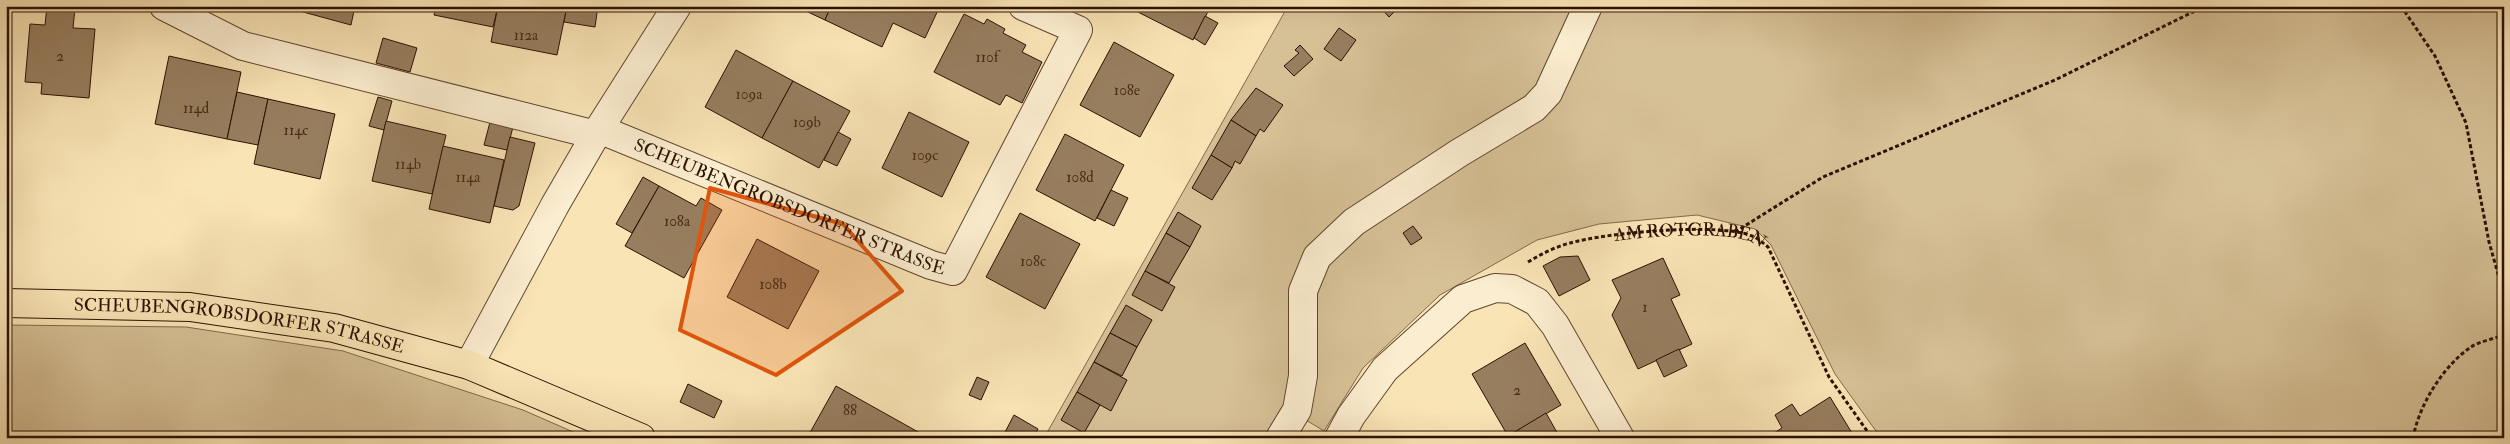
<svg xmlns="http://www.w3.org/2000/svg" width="2510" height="444" font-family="'IM FELL Double Pica',serif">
  <rect width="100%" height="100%" fill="#f9e4b5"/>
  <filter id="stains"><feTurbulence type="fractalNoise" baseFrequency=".004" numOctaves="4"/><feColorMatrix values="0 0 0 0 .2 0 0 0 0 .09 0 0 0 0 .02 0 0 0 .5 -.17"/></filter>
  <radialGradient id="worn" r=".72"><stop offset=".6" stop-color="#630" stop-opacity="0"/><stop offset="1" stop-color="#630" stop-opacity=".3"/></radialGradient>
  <g fill="#d6c096" stroke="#82684c">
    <path d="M 1288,6 L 2504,6 L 2504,438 L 1881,438 L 1835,374 L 1771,245 L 1755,229 L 1697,215 L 1599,224 L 1537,240 L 1440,295 L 1363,368 L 1324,431 L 1301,417 L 1288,438 L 1044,438 Z"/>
    <path d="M 6,325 L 186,327 L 343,351 L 523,410 L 587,438 L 6,438 Z"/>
  </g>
  <g fill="#977e5f" stroke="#2d1001">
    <path d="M 47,6 L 75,8 L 73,28 L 95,29 L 89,98 L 41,94 L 42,83 L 25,82 L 30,24 L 45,25 Z"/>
    <path d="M 281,6 L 355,6 L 351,25 Z"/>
    <path d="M 436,6 L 498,6 L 493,27 L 434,15 Z"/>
    <path d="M 498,6 L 567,6 L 557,55 L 491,42 Z"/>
    <path d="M 567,6 L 598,6 L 595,27 L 564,22 Z"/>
    <path d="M 795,6 L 831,6 L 825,20 Z"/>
    <path d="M 831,6 L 940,6 L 925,38 L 893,23 L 882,47 L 825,20 Z"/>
    <path d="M 1134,6 L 1211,6 L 1193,40 L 1132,9 Z"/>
    <path d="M 1379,6 L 1400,6 L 1389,17 Z"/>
    <path d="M 964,14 L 984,24 L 987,19 L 1005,29 L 1003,33 L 1026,45 L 1022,52 L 1042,62 L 1022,103 L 1006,95 L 1000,105 L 934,72 Z"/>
    <path d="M 1205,16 L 1218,23 L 1205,45 L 1194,38 Z"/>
    <path d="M 1339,28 L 1356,40 L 1341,61 L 1324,49 Z"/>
    <path d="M 383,38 L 417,48 L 410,72 L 376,63 Z"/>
    <path d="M 1114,42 L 1174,75 L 1140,137 L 1080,105 Z"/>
    <path d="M 1300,45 L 1313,59 L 1294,76 L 1284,66 L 1299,53 L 1295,50 Z"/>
    <path d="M 736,50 L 793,81 L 762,138 L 705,107 Z"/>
    <path d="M 169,56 L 241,72 L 227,139 L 155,124 Z"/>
    <path d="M 793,81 L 850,111 L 819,168 L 762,138 Z"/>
    <path d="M 1256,88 L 1283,105 L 1264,132 L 1260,129 L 1256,136 L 1231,120 Z"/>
    <path d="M 237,92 L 268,99 L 258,145 L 227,139 Z"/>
    <path d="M 378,97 L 392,101 L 384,130 L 369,126 Z"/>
    <path d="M 268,99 L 335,114 L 320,179 L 254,164 Z"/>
    <path d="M 909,112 L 969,142 L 942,197 L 882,168 Z"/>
    <path d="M 1231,120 L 1256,136 L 1240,164 L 1235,161 L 1232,168 L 1211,155 Z"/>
    <path d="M 386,121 L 446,135 L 432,194 L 372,181 Z"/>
    <path d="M 490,122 L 513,127 L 507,150 L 484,145 Z"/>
    <path d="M 838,132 L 851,139 L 837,166 L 824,160 Z"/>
    <path d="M 1065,134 L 1124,165 L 1095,221 L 1036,190 Z"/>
    <path d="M 510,137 L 535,143 L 519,206 L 513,210 L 494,206 Z"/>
    <path d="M 443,146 L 504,160 L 490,223 L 429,209 Z"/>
    <path d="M 1211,155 L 1232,168 L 1212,200 L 1192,188 Z"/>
    <path d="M 643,177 L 659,186 L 632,233 L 616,224 Z"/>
    <path d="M 659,186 L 696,206 L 701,198 L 722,210 L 684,278 L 625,246 Z"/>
    <path d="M 1111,190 L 1128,198 L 1114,226 L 1097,218 Z"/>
    <path d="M 1178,212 L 1201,226 L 1190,247 L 1166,233 Z"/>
    <path d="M 1020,213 L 1080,244 L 1045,309 L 986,277 Z"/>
    <path d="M 1413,226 L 1422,238 L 1411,245 L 1403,233 Z"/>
    <path d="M 1166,233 L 1190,247 L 1169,283 L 1145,271 Z"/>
    <path d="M 757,239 L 819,271 L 788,329 L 727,297 Z"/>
    <path d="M 1578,256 L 1590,280 L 1559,296 L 1543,266 L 1560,257 Z"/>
    <path d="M 1663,258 L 1680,295 L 1671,299 L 1692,344 L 1638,369 L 1612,315 L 1621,298 L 1612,280 Z"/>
    <path d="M 1145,271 L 1175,287 L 1162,311 L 1132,295 Z"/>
    <path d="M 1126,305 L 1152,320 L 1137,347 L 1110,333 Z"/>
    <path d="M 1110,333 L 1137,347 L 1122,376 L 1094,362 Z"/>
    <path d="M 1525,343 L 1561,405 L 1508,436 L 1472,374 Z"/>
    <path d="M 1679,349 L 1687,366 L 1664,377 L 1656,360 Z"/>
    <path d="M 1094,362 L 1127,380 L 1111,411 L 1077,392 Z"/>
    <path d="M 977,377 L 989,382 L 981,400 L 969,395 Z"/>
    <path d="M 688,384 L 722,401 L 714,418 L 680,402 Z"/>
    <path d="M 836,386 L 920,433 L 918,438 L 807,438 Z"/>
    <path d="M 1077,392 L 1100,405 L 1084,433 L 1061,420 Z"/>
    <path d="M 1830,397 L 1855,438 L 1766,438 L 1782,428 L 1775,415 L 1792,404 L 1800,416 Z"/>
    <path d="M 1546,413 L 1559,436 L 1555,438 L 1516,438 L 1513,433 Z"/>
    <path d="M 1014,415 L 1038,429 L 1033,438 L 1002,438 Z"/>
  </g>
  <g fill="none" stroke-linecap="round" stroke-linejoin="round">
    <defs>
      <g id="minor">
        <path d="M 164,6 L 243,46 L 596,135"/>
        <path id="s2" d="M 599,129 L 931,265 L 953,271 L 1078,30 L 1023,6"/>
        <path d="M 469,365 L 555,205 L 599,129 L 677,6"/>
        <path d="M 1280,438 L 1297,410 L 1303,376 L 1303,291 L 1317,257 L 1354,222 L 1459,153 L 1534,108 L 1548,93 L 1588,6"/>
        <path d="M 1339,438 L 1351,416 L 1385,369 L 1463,299 L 1495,288 L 1512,289 L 1537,302 L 1555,325 L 1620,438"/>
      </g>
      <g id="major">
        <path id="s3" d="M 6,303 L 190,307 L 334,328 L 469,365 L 641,438"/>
      </g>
    </defs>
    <use href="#minor" stroke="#60452e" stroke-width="30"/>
    <use href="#major" stroke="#2d1001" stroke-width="30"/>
    <g stroke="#2d1001" stroke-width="3" stroke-dasharray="4 2.5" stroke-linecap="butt">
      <path d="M 2401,6 L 2435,56 L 2466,123 L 2489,242 L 2504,295"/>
      <path d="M 1735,232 L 1823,177 L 2055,80 L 2205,6"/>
      <path id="s1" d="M 1528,262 C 1541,254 1555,247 1570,243 C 1605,233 1720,222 1752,236 C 1758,238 1763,243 1768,247 L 1829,377 L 1872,438"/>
      <path d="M 2413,438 C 2419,405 2443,366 2471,347 C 2480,341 2494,339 2504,335"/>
    </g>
    <use href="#minor" stroke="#fbedcf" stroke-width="28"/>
    <use href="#major" stroke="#f9e4b5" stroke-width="28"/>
  </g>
  <path fill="#df550b" fill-opacity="0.2" stroke="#df550b" stroke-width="4" stroke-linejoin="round" d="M 710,188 L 843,224 L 902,291 L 776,375 L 680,330 Z"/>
  <g text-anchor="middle" stroke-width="4" stroke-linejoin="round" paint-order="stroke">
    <g font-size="15" fill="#482c18">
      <text x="526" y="40">112a</text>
      <text x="60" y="61">2</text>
      <text x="987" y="62">110f</text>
      <text x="1127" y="95">108e</text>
      <text x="749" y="99">109a</text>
      <text x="196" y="113">114d</text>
      <text x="807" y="127">109b</text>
      <text x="296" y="135">114c</text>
      <text x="925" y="160">109c</text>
      <text x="408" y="169">114b</text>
      <text x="468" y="182">114a</text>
      <text x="1080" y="182">108d</text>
      <text x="677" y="226">108a</text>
      <text x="1033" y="266">108c</text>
      <text x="773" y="289">108b</text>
      <text x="1645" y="312">1</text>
      <text x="1517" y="395">2</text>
      <text x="850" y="415">88</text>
    </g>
    <g font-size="18" fill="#2d1001" stroke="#fbedcf">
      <text dy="6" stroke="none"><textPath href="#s2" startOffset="206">SCHEUBENGROBSDORFER STRASSE</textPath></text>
      <text dy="6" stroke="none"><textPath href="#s1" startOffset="168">AM ROTGRABEN</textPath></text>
      <text dy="6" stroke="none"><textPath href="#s3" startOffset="235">SCHEUBENGROBSDORFER STRASSE</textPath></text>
    </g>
  </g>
  <rect width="2510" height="444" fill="none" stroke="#f9e4b5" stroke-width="25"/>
  <rect x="8" y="8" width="2495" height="429" fill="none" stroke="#2d1001" stroke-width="2.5"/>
  <rect x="12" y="12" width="2485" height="419" fill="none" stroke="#2d1001"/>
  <rect width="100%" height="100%" filter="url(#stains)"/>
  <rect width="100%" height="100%" fill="url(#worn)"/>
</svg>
